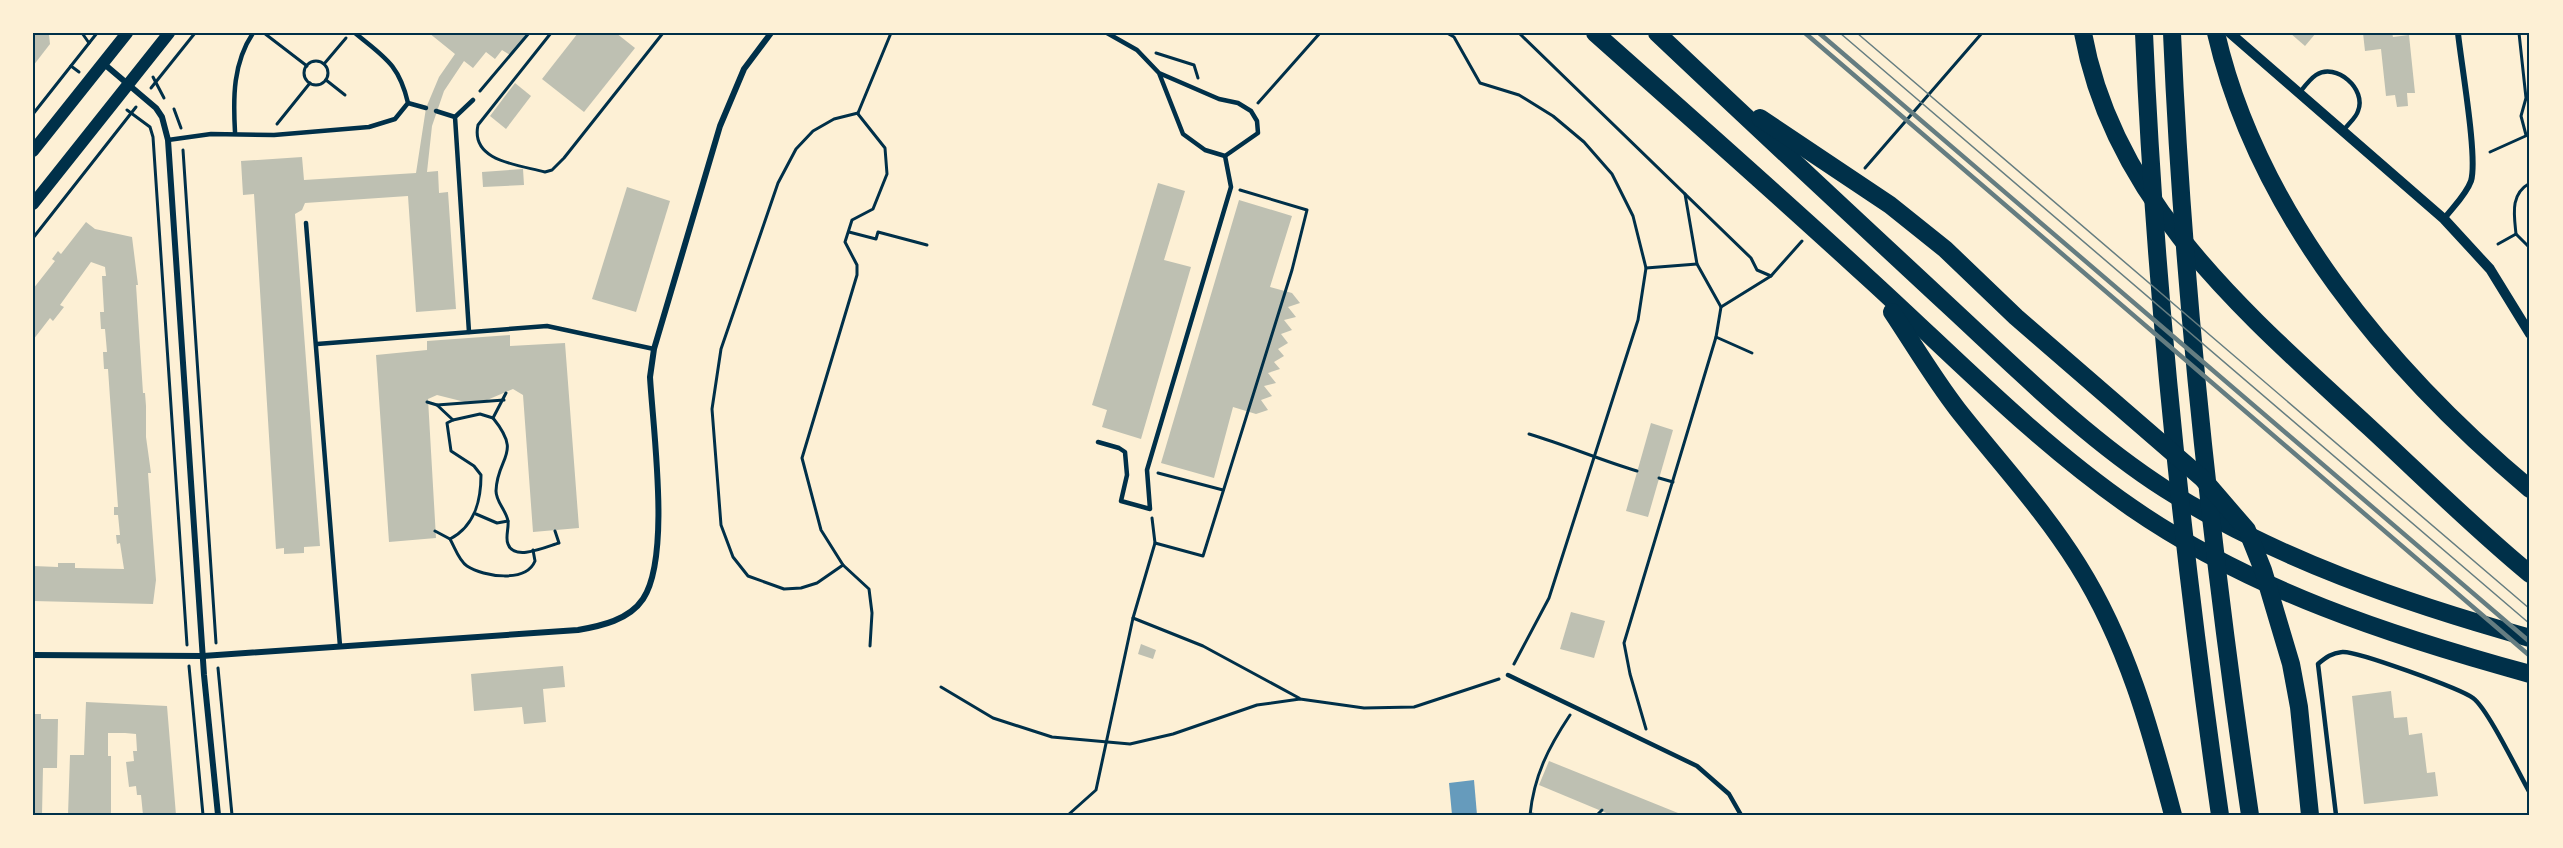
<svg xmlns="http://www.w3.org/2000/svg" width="2563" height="848" font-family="Inter,sans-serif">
  <rect width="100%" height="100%" fill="#fdf0d5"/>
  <path fill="#669bbc" d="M 1474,780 L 1477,815 L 1452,815 L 1449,783 Z"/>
  <g fill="#bec0b2">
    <path d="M 33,33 L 46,33 L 49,35 L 50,44 L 33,66 Z"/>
    <path d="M 429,33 L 527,33 L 510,55 L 502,50 L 495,59 L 486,52 L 473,68 L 464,61 L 444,91 L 432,126 L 427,172 L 438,171 L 439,193 L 448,192 L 456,309 L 416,312 L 408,196 L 305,203 L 302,210 L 295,214 L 320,546 L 304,547 L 304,553 L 284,554 L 284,548 L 276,549 L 254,194 L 243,195 L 241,161 L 302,157 L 304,180 L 416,173 L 426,108 L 439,77 L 455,54 Z"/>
    <path d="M 578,33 L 616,33 L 635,48 L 584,112 L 542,79 Z"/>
    <path d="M 2290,33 L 2316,33 L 2305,46 Z"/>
    <path d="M 2363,33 L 2392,33 L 2393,37 L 2409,35 L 2415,93 L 2407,93 L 2408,106 L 2397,107 L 2395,95 L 2386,96 L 2381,49 L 2365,51 Z"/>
    <path d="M 515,83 L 531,96 L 506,129 L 490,116 Z"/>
    <path d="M 523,169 L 524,185 L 483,187 L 482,172 Z"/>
    <path d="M 1158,183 L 1185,191 L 1164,260 L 1191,267 L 1141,439 L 1102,427 L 1107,410 L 1092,405 Z"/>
    <path d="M 627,187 L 670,201 L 636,312 L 592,299 Z"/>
    <path d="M 1239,200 L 1292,216 L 1270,287 L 1292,293 L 1300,303 L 1288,307 L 1296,317 L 1284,320 L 1292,330 L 1281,334 L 1288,343 L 1278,349 L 1284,356 L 1274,362 L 1280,369 L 1268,373 L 1276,383 L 1264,386 L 1272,396 L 1261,400 L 1268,410 L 1256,414 L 1233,407 L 1214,478 L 1161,463 Z"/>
    <path d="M 86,222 L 95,229 L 132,237 L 138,285 L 136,285 L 143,393 L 145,393 L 146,406 L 146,437 L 151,473 L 148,473 L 156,580 L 153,604 L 33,601 L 33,566 L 58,567 L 58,563 L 75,563 L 75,568 L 124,569 L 120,543 L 117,544 L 116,535 L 120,535 L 118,515 L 114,515 L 114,507 L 118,507 L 110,398 L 108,369 L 104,369 L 103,352 L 107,352 L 105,329 L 101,329 L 100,312 L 104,312 L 102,276 L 106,276 L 105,267 L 91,262 L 60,305 L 64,307 L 53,321 L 50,318 L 33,340 L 33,289 L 55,261 L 52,259 L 58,251 L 61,254 Z"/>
    <path d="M 510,335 L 510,346 L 565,343 L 579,528 L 533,532 L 523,395 L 513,389 L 487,400 L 465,402 L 437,395 L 428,399 L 436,538 L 389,542 L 376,355 L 427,350 L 427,341 Z"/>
    <path d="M 1651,423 L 1673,430 L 1648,517 L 1626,511 Z"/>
    <path d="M 1571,612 L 1605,621 L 1594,658 L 1560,649 Z"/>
    <path d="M 1141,644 L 1156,650 L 1153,659 L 1138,654 Z"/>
    <path d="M 563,666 L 565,687 L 543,689 L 546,722 L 524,724 L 522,707 L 474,711 L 471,674 Z"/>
    <path d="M 2391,691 L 2394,718 L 2407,717 L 2409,735 L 2422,733 L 2427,773 L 2435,772 L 2438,796 L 2364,804 L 2352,696 Z"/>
    <path d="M 86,702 L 167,706 L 176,815 L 143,815 L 141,795 L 137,795 L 136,786 L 129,787 L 126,762 L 134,761 L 133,751 L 137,751 L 136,734 L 125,733 L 108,733 L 108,756 L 111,756 L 111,815 L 68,815 L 70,755 L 84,755 Z"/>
    <path d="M 33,714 L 41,714 L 41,719 L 58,719 L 57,768 L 43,768 L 42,815 L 33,815 Z"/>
    <path d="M 1549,761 L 1683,815 L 1611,815 L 1539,785 Z"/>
  </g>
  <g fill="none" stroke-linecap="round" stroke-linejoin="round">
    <g stroke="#003049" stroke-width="3">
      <path d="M 82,33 L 89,43"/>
      <path d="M 264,33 L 307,66"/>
      <path d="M 551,33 L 478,125 C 470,162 520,165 545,172 L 552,170 L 564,158 L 663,33"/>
      <path d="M 1447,33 L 1454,37 L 1480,83 L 1519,95 L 1553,116 L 1584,142 L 1612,174 L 1633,216 L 1646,268 L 1638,320 L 1549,598 L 1514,664"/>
      <path d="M 1519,33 L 1751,258 L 1757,270 L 1771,276"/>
      <path d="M 2519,33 L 2526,98 L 2521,116 L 2526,135"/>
      <path d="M 1156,53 L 1194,65 L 1198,78"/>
      <circle cx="316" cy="73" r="12"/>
      <path d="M 324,64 L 346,38"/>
      <path d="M 71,66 L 79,72"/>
      <path d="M 153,77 L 164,98"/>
      <path d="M 326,80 L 345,95"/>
      <path d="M 151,88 L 195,33"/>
      <path d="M 480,91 L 529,33"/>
      <path d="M 1258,103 L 1320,33"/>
      <path d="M 174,109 L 181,128"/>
      <path d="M 127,110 L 150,127 L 153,137 L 187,645"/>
      <path d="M 858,113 L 891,33"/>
      <path d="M 33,114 L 97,33"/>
      <path d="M 858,114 L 885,148 L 887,174 L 873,209 L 852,220 L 845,242 L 857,265 L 857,275 L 802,458 L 821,530 L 843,565 L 869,589 L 872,613 L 870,646"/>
      <path d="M 277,124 L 310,83"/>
      <path d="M 183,150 L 216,643"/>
      <path d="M 2490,152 L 2530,134"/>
      <path d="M 1865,168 L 1982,33"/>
      <path d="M 849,232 L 876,239 L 878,232 L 927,245"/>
      <path d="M 2516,234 C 2514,214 2510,194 2530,183"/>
      <path d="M 33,238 L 136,107"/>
      <path d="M 2498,244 L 2516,234 L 2530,248"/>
      <path d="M 1646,268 L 1697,264"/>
      <path d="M 1721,307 L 1771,276 L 1802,241"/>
      <path d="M 1716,337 L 1752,353"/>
      <path d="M 506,393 L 493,418 C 523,455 497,456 496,491 C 496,502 506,510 508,521 C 509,528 505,538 508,544 C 514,562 548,546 559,543 L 555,531"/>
      <path d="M 427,402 L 437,405 L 453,420 L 480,414 L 493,418"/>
      <path d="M 437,405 L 504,400"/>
      <path d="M 1529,434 C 1566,445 1600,460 1637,471"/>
      <path d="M 1158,473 L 1223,490"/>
      <path d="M 1659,478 L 1673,482"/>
      <path d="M 476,514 L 497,523 L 508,521"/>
      <path d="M 435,531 L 450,539 C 475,526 481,501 481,475 L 474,466 L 451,451 L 447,423 L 453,420"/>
      <path d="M 450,539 C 455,548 459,561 467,566 C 484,577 526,583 535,561 L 533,550"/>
      <path d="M 1155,543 L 1203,556 L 1292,270 L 1307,210 L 1240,190"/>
      <path d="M 843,565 L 817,583 L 801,588 L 784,589 L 748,576 L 733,557 L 721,525 L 712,409 L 721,349 L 778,183 L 796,149 L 813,131 L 834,119 L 858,113"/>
      <path d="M 1133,618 L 1155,543 L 1152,518"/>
      <path d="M 189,666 L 203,815"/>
      <path d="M 218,668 L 232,815"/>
      <path d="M 941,687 L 993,718 L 1052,737 L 1130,744 L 1173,734 L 1257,705 L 1300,699 L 1364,708 L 1414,707 L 1499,679"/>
      <path d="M 1646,729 L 1630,674 L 1624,643 L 1716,337 L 1721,307 L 1697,264 L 1685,194"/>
      <path d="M 1530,814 L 1539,815"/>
      <path d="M 1068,815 L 1096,790 L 1133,618 L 1203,646 L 1299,698"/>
      <path d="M 1530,815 C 1534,776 1548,748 1570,715"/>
      <path d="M 1597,815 L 1602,810"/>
    </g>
    <g stroke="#003049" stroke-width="4.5">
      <path d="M 1107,33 L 1137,50 L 1159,73 L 1183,134 L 1205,150 L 1225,156 L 1258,133 L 1257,121 L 1251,111 L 1238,103 L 1219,99 L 1159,73"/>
      <path d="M 2300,92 C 2304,87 2310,79 2316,75 C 2336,62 2367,89 2358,111 C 2356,118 2348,124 2344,130"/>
      <path d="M 408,103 L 426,108"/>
      <path d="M 436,111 L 455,117"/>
      <path d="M 235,132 C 233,97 233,63 253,33"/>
      <path d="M 168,140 L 211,134 L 274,135 L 369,127 L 395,119 L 408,103 C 399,64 384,57 355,33"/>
      <path d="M 306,223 L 340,646"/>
      <path d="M 469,332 L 455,117 L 473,100"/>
      <path d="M 317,344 L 547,326 L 654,349"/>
      <path d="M 1098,442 L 1119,448 L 1125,452 L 1127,475 L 1121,501 L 1150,509 L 1147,470 L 1231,187 L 1225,156"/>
      <path d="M 1508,675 L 1697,766 L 1729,794 L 1741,815"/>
      <path d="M 2336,815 L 2318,664 C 2326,657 2332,653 2342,652 C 2355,650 2461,689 2473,698 C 2488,709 2519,774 2530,793"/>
    </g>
    <g stroke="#003049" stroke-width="6">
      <path d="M 103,63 L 156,108 L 162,117 L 168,140 L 204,675 L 218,815"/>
      <path d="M 2444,219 C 2453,207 2466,195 2471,181 C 2478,158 2461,63 2458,33"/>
      <path d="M 33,655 L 203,656 L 578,630 C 601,626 629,620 643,599 C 671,557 653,430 650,377 L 654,349 L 720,126 L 744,69 L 771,33"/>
    </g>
    <path stroke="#003049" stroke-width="10" d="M 2230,33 L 2444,219 L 2490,269 L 2530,334"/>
    <g stroke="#003049" stroke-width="12">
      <path d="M 33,151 L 127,33"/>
      <path d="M 33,204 L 169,33"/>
    </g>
    <g stroke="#003049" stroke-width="18">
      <path d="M 1595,33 C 1686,114 1777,194 1866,276 C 1953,355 2035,441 2132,508 C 2251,590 2391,636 2530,674"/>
      <path d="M 1657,33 C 1754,125 1852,216 1950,307 C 2018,370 2087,439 2165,489 C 2276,559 2405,603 2530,638"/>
      <path d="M 2083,33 C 2114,204 2248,315 2369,427 C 2422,476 2474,528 2530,574"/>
      <path d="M 2144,33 C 2155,295 2183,556 2220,815"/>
      <path d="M 2172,33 C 2183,294 2212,556 2250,815"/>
      <path d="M 2216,33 C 2258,215 2390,371 2530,489"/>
      <path d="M 1760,118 L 1890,205 L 1945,249 L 2016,317 L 2203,479 L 2247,530 L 2263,570 L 2291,664 L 2299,707 L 2310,815"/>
      <path d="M 1892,312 C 1914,345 1934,379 1958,410 C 1999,462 2043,509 2078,565 C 2127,643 2150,728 2173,815"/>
    </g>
    <g stroke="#657d81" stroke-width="1.5">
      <path d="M 1840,33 L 2530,624"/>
      <path d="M 1857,33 L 2530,609"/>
    </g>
    <g stroke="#657d81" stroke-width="4.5">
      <path d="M 1805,33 L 2530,656"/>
      <path d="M 1819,33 L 2530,642"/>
    </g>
  </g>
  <rect width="2563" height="848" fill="none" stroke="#fdf0d5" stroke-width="69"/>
  <rect x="34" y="34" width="2494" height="780" fill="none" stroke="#003049" stroke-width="2"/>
</svg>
